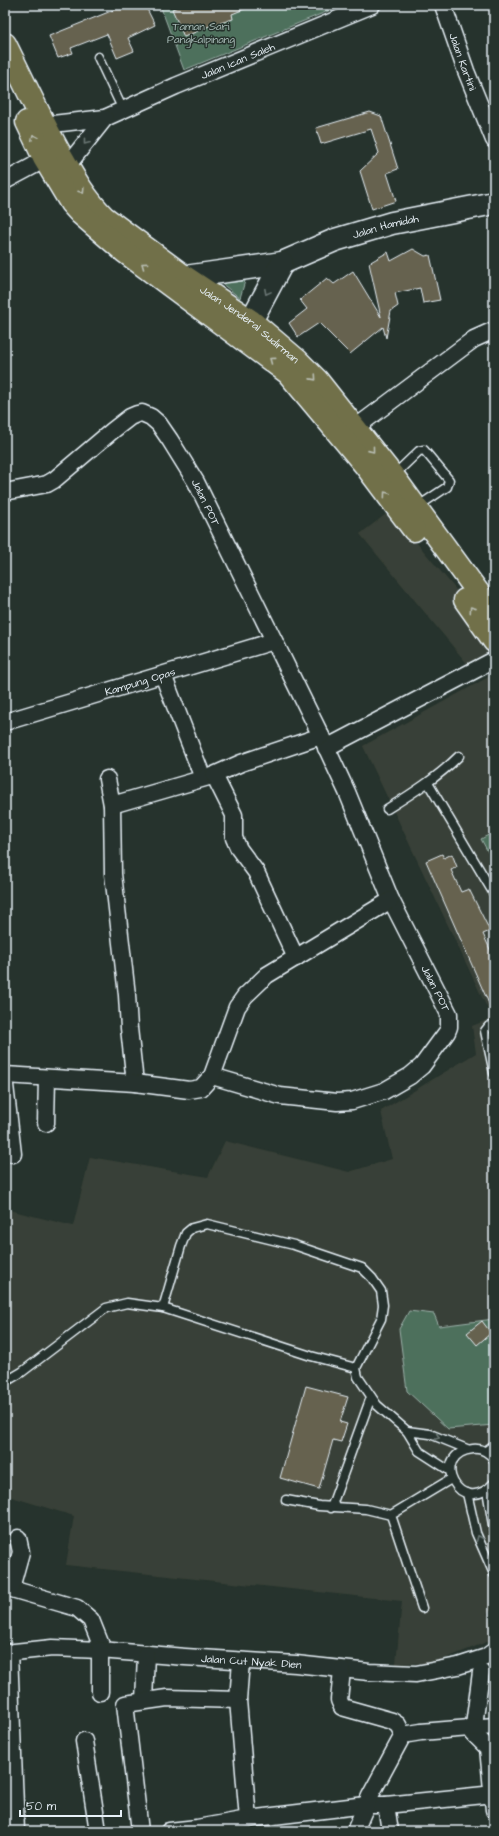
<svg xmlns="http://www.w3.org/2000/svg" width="499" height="1836" font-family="'Architects Daughter',sans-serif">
  <rect width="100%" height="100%" fill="#26332d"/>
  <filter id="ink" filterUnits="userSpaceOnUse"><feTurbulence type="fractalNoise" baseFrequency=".025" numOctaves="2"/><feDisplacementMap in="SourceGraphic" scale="8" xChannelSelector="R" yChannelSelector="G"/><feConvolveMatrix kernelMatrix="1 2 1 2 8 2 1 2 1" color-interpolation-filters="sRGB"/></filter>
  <g filter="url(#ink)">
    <g fill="#394137">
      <path d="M 390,511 L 494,635 L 494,654 L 469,666 L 360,534 Z"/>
      <path d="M 494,674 L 494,1609 L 487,1613 L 494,1632 L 494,1639 L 434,1663 L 396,1664 L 402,1601 L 66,1565 L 74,1516 L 5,1495 L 5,1209 L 73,1226 L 90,1157 L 208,1177 L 225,1141 L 349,1172 L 392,1159 L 381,1111 L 476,1053 L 472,1026 L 492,1018 L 363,746 Z"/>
    </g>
    <g fill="#4e705b" stroke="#9bb0aa">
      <path d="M 160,5 L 343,5 L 184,70 Z"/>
      <path d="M 245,281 L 240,298 L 221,283 Z"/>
      <path d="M 494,832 L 494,863 L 481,839 Z"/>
      <path d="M 409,1311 L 434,1314 L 439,1326 L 494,1319 L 494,1425 L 448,1429 L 407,1391 L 399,1329 Z"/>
    </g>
    <g fill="#66624f" stroke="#e8f1f8">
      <path d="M 126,5 L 145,5 L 155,25 L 128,38 L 134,51 L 117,58 L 107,34 L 71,48 L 73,53 L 58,58 L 49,36 Z"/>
      <path d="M 183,5 L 252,5 L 252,6 L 232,14 L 233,19 L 214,25 L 214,24 L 184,37 L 172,9 Z"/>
      <path d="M 370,112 L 381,116 L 398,169 L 387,173 L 396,201 L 372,209 L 360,171 L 379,153 L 371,129 L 321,144 L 316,128 Z"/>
      <path d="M 413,249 L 425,256 L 430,255 L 440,300 L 423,303 L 420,288 L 395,293 L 398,306 L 391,311 L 386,338 L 383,327 L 350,354 L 319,323 L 298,337 L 289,323 L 307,309 L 300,300 L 327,278 L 334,284 L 353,271 L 381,317 L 369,263 L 388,252 L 391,261 Z"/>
      <path d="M 442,854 L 444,858 L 452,854 L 457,867 L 451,870 L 461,892 L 469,889 L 490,931 L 483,934 L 494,958 L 494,1015 L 426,861 Z"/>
      <path d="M 482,1321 L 491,1333 L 477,1345 L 467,1333 Z"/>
      <path d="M 306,1386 L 348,1397 L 340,1422 L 347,1424 L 341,1442 L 333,1440 L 319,1489 L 280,1478 Z"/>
    </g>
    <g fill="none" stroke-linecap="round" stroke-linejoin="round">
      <defs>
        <g id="lane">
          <path d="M 98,57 L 123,110"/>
          <path d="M 394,475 L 419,451 L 424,450 L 449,480 L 447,487 L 417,507"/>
          <path d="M 428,783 L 494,894"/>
          <path d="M 387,809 C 413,793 438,777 459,756"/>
          <path d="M 494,1024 L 489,1026 L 485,1031 L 494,1073"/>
          <path d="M 163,1308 L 181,1246 L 186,1233 L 192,1228 L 207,1224 L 294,1245 L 362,1268 L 372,1278 L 381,1291 L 383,1305 L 381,1319 L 356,1368"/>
          <path d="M 5,1382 L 22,1372 L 106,1308 L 127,1303 L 163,1308 L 311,1356 L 356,1368 L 358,1377 L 377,1405 L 407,1431 L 419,1451 L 450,1471"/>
          <path d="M 407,1431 L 430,1434 L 467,1449"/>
          <path d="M 486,1451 L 494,1445"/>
          <path d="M 494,1460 C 490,1453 482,1448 473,1449 C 427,1454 460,1520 494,1483"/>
          <path d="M 487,1490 L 494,1531"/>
          <path d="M 467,1493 L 476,1533 L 494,1574"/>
          <path d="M 286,1500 L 319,1506 L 366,1509 L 391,1515"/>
          <path d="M 331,1508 L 371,1397"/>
          <path d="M 422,1608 L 391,1515 L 451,1479"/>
        </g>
        <g id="street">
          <path id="s1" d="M 443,5 L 466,71 L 494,140"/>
          <path id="s2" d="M 44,125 L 105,118 L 176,86 L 372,5"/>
          <path d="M 67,166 L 105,118"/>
          <path d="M 5,181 L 33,166 L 44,158"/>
          <path d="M 355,428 L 474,339 L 494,330"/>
          <path id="s3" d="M 5,492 L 47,484 L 54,480 L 112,431 L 130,417 L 137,414 L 142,413 L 151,417 L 159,424 L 170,440 L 196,482 L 321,736 L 347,792 L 391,900 L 449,1014 L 449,1027 L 447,1032 L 422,1066 L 410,1076 L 384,1091 L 352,1101 L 337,1102 L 280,1096 L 212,1076"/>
          <path d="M 163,675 L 203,778"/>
          <path id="s4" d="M 5,722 L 274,641"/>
          <path d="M 326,748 L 494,660"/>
          <path d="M 107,779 L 112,805 L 113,874 L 127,995 L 129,1028 L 135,1083"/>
          <path d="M 112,805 L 212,776"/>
          <path d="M 296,958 L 256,872 L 239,849 L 234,838 L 234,815 L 214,775 L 241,763 L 321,736"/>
          <path d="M 5,1075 L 135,1083 L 189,1090 L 201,1088 L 212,1076 L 237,1007 L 245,996 L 267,975 L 391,900"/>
          <path d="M 5,1085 L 13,1154"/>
          <path d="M 46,1123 L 47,1078"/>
          <path d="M 5,1587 L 77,1608 L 91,1620 L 103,1650"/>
          <path d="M 11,1588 L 21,1552 L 18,1538"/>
          <path d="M 9,1652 L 16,1831"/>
          <path id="s5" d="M 5,1653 L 52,1648 L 100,1650 L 185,1657 L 296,1664 L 369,1672 L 416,1674 L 458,1666 L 486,1657 L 494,1651"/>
          <path d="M 241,1661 L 238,1700 L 248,1819"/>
          <path d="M 342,1670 L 339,1700 L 342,1707 L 392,1721 L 398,1725 L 403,1735"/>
          <path d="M 481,1672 L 473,1733 L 488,1748 L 494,1810"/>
          <path d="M 100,1692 L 100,1650"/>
          <path d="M 144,1701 L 146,1654"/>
          <path d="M 84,1741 L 98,1831"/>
          <path d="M 386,1805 L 390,1831"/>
          <path d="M 140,1831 L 125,1704 L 167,1698 L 238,1700"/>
          <path d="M 169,1831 L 197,1828 L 248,1819 L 366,1805 L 386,1805 L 494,1794"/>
          <path d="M 355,1831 L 370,1796 L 403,1735 L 421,1732 L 494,1726"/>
        </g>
        <g id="secondary">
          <path id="s6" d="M 177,287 L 185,277 L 282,263 L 335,240 L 392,223 L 494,203"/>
          <path d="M 251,321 L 282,263"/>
        </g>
        <g id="highway">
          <path id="s7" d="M 5,44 C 24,82 41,120 62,157 C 74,178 86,199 104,217 L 185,277 L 251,321 L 298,361 L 317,380 L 393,476 L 494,614"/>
          <path d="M 27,122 L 44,158 L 71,203 L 81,214 L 125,252 L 288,373 L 365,465 L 414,530"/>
          <path d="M 465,600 L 494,641"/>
        </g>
      </defs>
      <use href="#lane" stroke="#e8f1f8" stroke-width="11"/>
      <use href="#street" stroke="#e8f1f8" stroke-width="19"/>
      <use href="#secondary" stroke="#e8f1f8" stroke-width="25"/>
      <use href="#highway" stroke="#e8f1f8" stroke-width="25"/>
      <use href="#lane" stroke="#26332d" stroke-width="8"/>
      <use href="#street" stroke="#26332d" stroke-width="16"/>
      <use href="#secondary" stroke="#26332d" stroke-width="22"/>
      <use href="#highway" stroke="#71704a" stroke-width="22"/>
    </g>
    <defs><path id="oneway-chevron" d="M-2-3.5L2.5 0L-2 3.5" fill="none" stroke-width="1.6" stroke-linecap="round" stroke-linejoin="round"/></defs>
    <g stroke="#b8bdb2">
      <use href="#oneway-chevron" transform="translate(34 137) rotate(-116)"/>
      <use href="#oneway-chevron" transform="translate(82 191) rotate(57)"/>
      <use href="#oneway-chevron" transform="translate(144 265) rotate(-144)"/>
      <use href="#oneway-chevron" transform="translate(272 360) rotate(-143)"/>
      <use href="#oneway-chevron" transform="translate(314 378) rotate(48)"/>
      <use href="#oneway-chevron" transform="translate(372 450) rotate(51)"/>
      <use href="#oneway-chevron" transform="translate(386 494) rotate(-126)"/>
      <use href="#oneway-chevron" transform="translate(472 609) rotate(-125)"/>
    </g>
    <g stroke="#6a7674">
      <use href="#oneway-chevron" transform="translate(86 142) rotate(128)"/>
      <use href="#oneway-chevron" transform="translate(267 292) rotate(118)"/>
      <use href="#oneway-chevron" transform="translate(437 1437) rotate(23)"/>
      <use href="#oneway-chevron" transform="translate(479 1538) rotate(-112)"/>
    </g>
  </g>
  <g text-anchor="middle" stroke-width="3" stroke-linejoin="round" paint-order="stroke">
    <g font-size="11" fill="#aabdb9" stroke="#26332d">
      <text x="201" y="30">Taman Sari<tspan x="201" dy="13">Pangkalpinang</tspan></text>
    </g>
    <g font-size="11" fill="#e8f1f8" stroke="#26332d">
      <text dy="4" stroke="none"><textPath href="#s2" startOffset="206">Jalan Ican Saleh</textPath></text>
      <text dy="4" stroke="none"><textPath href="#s1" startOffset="60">Jalan Kartini</textPath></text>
      <text dy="4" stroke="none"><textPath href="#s6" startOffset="221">Jalan Hamidah</textPath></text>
      <text dy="4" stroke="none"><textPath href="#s7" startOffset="381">Jalan Jenderal Sudirman</textPath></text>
      <text dy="4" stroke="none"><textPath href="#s3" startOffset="274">Jalan POT</textPath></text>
      <text dy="4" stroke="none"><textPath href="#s4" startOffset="141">Kampung Opas</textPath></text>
      <text dy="4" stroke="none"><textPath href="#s3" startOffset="812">Jalan POT</textPath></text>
      <text dy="4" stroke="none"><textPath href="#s5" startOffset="247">Jalan Cut Nyak Dien</textPath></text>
    </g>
  </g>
  <rect width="499" height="1836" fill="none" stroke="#26332d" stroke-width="20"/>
  <rect x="10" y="10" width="479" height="1816" fill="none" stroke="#e8f1f8" stroke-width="1.5" filter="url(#ink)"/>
  <path d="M20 1810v6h101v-6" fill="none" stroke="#e8f1f8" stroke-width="2"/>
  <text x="26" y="1810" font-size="12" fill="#e8f1f8" stroke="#26332d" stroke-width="3" paint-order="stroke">50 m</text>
</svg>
